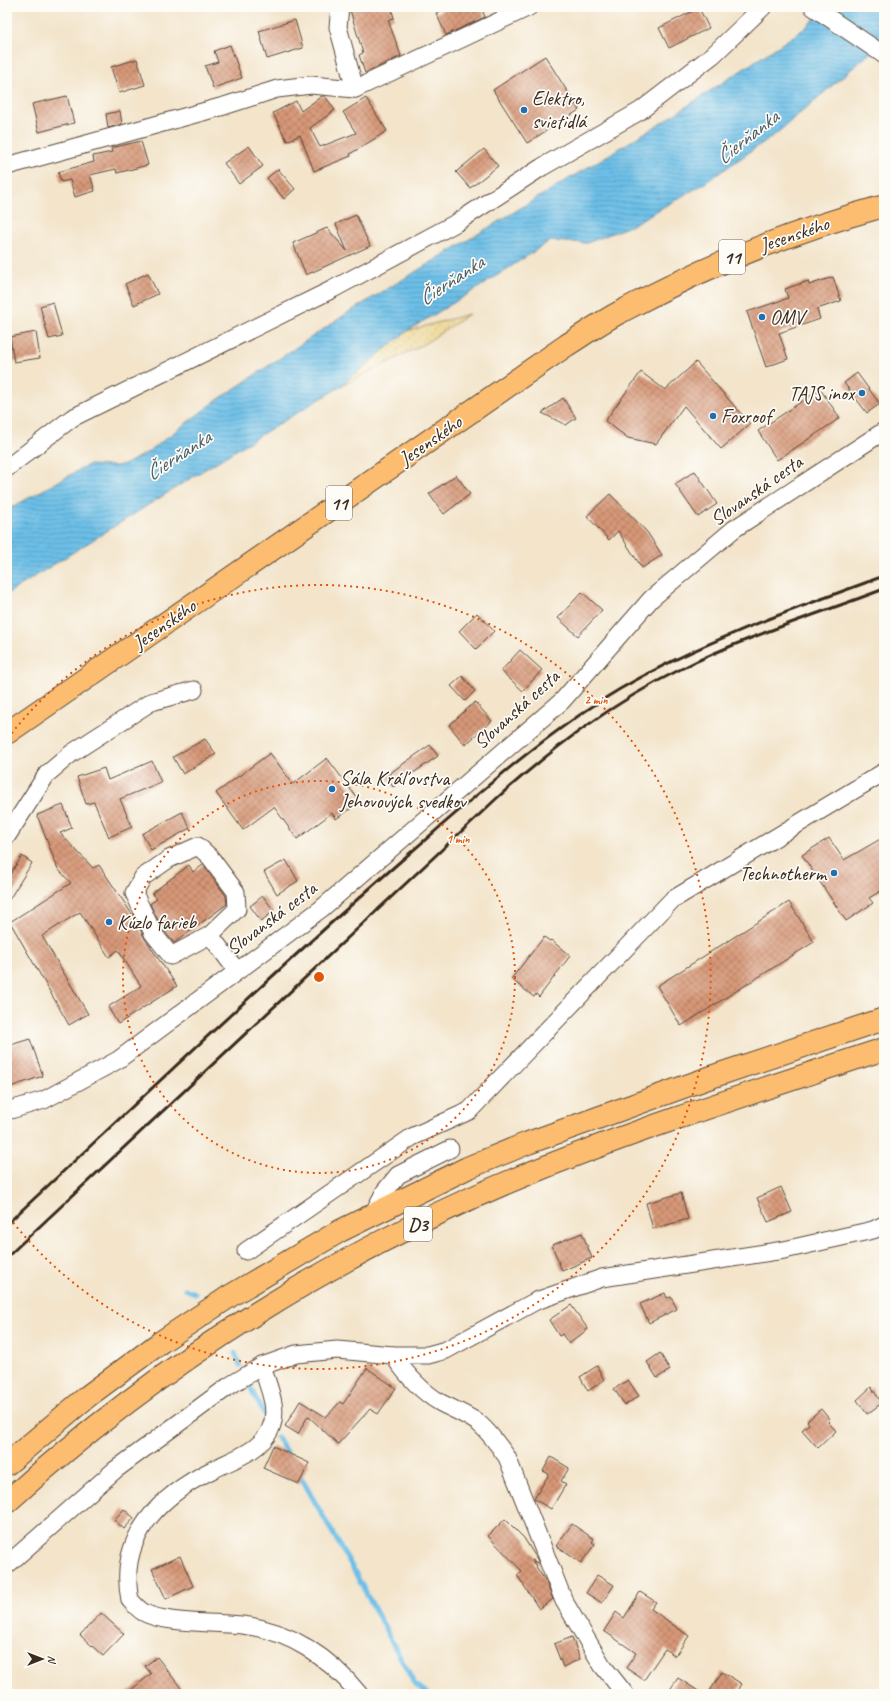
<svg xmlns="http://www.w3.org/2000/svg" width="891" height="1701" font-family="Caveat,sans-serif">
  <defs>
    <pattern id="sand-dots" width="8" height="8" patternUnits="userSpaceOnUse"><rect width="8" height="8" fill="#eeda9e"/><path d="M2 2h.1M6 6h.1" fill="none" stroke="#cdbb88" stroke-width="1.8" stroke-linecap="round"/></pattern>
    <pattern id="water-rules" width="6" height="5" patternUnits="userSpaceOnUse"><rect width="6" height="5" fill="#6cbfe8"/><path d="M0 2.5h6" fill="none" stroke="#5a9bbb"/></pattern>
    <pattern id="building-cross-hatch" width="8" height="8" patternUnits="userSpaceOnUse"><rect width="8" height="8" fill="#d79878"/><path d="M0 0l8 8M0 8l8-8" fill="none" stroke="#b07c62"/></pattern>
  </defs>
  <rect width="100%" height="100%" fill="#fdfcf7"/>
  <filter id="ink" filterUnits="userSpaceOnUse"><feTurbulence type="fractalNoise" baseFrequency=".025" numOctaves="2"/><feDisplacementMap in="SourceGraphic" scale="8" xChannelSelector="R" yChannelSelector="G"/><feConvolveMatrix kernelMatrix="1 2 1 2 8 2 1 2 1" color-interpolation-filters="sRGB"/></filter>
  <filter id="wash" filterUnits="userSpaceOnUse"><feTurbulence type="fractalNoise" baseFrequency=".012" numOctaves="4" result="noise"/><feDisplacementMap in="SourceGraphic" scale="16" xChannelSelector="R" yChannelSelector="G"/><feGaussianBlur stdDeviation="0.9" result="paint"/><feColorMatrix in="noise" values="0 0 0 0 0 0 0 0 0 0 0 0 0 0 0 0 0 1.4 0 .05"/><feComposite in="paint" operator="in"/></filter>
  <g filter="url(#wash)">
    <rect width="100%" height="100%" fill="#f3e4ca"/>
    <path fill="url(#sand-dots)" stroke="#94825e" d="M 469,314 L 424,344 L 338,388 L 407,331 Z"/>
    <path fill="url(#water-rules)" stroke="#547483" d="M 826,7 L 884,7 L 884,41 L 777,133 L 702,185 L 630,226 L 587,243 L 550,241 L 478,288 L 407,331 L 338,388 L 231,453 L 7,594 L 7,510 L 88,465 L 116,466 L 126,464 L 148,452 L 213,403 L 349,312 L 666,120 L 804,29 Z"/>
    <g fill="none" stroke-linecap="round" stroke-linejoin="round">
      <g stroke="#6cbfe8" stroke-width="5">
        <path d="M 185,1289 L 195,1293"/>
        <path d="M 235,1353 L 240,1365"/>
        <path d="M 250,1387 L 267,1419 L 266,1421"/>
        <path d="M 277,1437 L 290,1458"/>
        <path d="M 299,1474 L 351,1565 L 414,1683 L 428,1694"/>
      </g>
    </g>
    <g id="blocks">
      <g fill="url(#building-cross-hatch)">
        <path d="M 359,7 L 391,7 L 394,18 L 388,20 L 401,56 L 365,73 L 359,55 L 363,53 L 350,10 Z"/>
        <path d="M 449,7 L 481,7 L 485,17 L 446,35 L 436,13 Z"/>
        <path d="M 699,8 L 709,28 L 669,48 L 659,28 Z"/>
        <path d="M 295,20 L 303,48 L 267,59 L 259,31 Z"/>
        <path d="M 230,45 L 242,78 L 213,88 L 205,66 L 218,62 L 214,51 Z"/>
        <path d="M 545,56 L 579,110 L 527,143 L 493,90 Z"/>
        <path d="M 137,59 L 145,85 L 119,93 L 111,67 Z"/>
        <path d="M 67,96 L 74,123 L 39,132 L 32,104 Z"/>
        <path d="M 322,96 L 325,96 L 335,110 L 310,128 L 320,147 L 356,133 L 343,112 L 366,98 L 387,131 L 350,154 L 351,156 L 314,171 L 300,135 L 287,141 L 273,113 L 296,101 L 301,111 Z"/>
        <path d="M 120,111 L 122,124 L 108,128 L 106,114 Z"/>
        <path d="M 141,141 L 148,165 L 117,173 L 116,169 L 90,175 L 95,191 L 75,197 L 70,180 L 61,182 L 58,172 L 94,162 L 93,156 L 112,152 L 111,148 Z"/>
        <path d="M 249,146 L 263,166 L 239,184 L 224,163 Z"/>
        <path d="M 484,149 L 498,166 L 470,188 L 456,172 Z"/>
        <path d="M 278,169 L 295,189 L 284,199 L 267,178 Z"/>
        <path d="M 356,215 L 370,246 L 306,275 L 293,243 L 327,228 L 347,251 L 336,224 Z"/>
        <path d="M 148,273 L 158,294 L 134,305 L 125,284 Z"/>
        <path d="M 833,277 L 841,301 L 817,309 L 820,319 L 779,333 L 788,359 L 766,367 L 747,312 L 788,298 L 785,289 L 808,281 L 809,285 Z"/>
        <path d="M 53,302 L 62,336 L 49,339 L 40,306 Z"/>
        <path d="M 36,332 L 40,358 L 14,362 L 10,337 Z"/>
        <path d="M 696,362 L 750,424 L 721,449 L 684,406 L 656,444 L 628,438 L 605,421 L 641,372 L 665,390 Z"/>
        <path d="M 857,373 L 880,404 L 867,413 L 844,383 Z"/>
        <path d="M 820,389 L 840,418 L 777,460 L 758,431 Z"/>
        <path d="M 563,398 L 576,418 L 566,425 L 542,413 Z"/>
        <path d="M 695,471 L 717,504 L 698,517 L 675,484 Z"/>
        <path d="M 456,475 L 470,494 L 444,514 L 429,494 Z"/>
        <path d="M 610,494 L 647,532 L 662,555 L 642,568 L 618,531 L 609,540 L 587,516 Z"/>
        <path d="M 582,592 L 602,610 L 578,636 L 558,618 Z"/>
        <path d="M 477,613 L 494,631 L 476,649 L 459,631 Z"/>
        <path d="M 520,650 L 542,670 L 523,691 L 501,671 Z"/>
        <path d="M 462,676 L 475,691 L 465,701 L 451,686 Z"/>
        <path d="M 475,702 L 492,721 L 465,745 L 449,725 Z"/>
        <path d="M 205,739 L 216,754 L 183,774 L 173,757 Z"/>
        <path d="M 430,745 L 438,756 L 393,787 L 386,776 Z"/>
        <path d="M 270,753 L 293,784 L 327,758 L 360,802 L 336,819 L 332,813 L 297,839 L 274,807 L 243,830 L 216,793 Z"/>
        <path d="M 152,761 L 161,782 L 120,799 L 132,827 L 109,837 L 94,802 L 86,804 L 77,777 L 104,768 L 108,780 Z"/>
        <path d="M 63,805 L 72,828 L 60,833 L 93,868 L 99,865 L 134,917 L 145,939 L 177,986 L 118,1024 L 108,1007 L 141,986 L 118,950 L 109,957 L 80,912 L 42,936 L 88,1014 L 69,1025 L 10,922 L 71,883 L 58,869 L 37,815 Z"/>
        <path d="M 182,812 L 190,828 L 151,850 L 142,834 Z"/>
        <path d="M 884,837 L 884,889 L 869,898 L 873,903 L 846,921 L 802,855 L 829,838 L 844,860 Z"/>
        <path d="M 22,856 L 32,863 L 7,903 L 7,879 Z"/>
        <path d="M 286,860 L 298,881 L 277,894 L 264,872 Z"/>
        <path d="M 189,865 L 193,872 L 203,865 L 226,896 L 227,904 L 174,943 L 162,928 L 150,904 L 157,899 L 152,893 Z"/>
        <path d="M 263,896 L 274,911 L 261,921 L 250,906 Z"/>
        <path d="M 789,902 L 814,942 L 681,1026 L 657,986 Z"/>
        <path d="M 544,937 L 550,941 L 551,940 L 570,956 L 539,997 L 536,994 L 534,997 L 511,979 Z"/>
        <path d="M 30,1039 L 43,1076 L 7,1088 L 7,1046 Z"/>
        <path d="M 781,1187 L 792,1212 L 768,1222 L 757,1198 Z"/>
        <path d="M 681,1193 L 688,1219 L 653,1229 L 646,1203 Z"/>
        <path d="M 582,1233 L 592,1258 L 562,1271 L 552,1245 Z"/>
        <path d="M 665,1293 L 667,1298 L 671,1297 L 677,1309 L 649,1323 L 640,1304 Z"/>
        <path d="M 571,1305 L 588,1329 L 569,1344 L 562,1334 L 559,1336 L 549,1320 Z"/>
        <path d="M 660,1353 L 670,1370 L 657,1378 L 647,1362 Z"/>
        <path d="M 597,1366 L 604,1380 L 588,1391 L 580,1377 Z"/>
        <path d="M 367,1368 L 396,1388 L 378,1414 L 370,1409 L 338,1444 L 308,1416 L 298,1434 L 285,1426 L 300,1401 L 326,1417 L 340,1402 L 343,1404 Z"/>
        <path d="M 628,1380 L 639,1396 L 625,1405 L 614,1389 Z"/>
        <path d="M 871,1387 L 882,1403 L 867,1414 L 857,1400 Z"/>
        <path d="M 821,1409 L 830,1420 L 828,1422 L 836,1431 L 818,1448 L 802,1430 L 809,1424 L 807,1421 Z"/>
        <path d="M 273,1446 L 309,1463 L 299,1484 L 263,1468 Z"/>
        <path d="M 551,1457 L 569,1468 L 561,1481 L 566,1484 L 551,1509 L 534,1499 L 549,1474 L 543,1471 Z"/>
        <path d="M 124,1509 L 134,1518 L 124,1529 L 114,1520 Z"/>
        <path d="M 505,1519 L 524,1538 L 537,1559 L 539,1564 L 532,1560 L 546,1582 L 553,1599 L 539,1609 L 517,1575 L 522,1571 L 488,1536 Z"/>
        <path d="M 572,1524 L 594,1539 L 592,1542 L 595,1544 L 581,1563 L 556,1546 Z"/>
        <path d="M 180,1556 L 193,1586 L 166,1599 L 152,1569 Z"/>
        <path d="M 597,1575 L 614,1585 L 602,1603 L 586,1593 Z"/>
        <path d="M 640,1592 L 656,1602 L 651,1609 L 689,1636 L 675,1656 L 665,1649 L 644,1680 L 626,1668 L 636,1653 L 604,1631 L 616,1612 L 624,1618 Z"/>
        <path d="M 101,1613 L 124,1634 L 103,1656 L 80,1635 Z"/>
        <path d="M 572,1637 L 580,1659 L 563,1667 L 554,1644 Z"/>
        <path d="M 157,1657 L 181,1688 L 173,1694 L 126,1694 L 151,1674 L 145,1666 Z"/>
        <path d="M 722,1672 L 742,1684 L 736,1694 L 708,1694 Z"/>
        <path d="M 678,1678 L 703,1694 L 667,1694 Z"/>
      </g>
    </g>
  </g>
  <g filter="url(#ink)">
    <use href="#blocks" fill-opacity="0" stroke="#574638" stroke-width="1"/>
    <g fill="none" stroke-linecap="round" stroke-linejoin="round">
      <defs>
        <g id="minor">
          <path d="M 340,7 L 338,27 L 355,89"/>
          <path d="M 813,7 L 884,55"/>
          <path d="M 7,166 L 224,106 L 277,89 L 311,85 L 355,89 L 529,7"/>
          <path d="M 7,468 L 72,418 L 333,289 L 456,223 L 542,167 L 640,111 L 713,55 L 763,7"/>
          <path d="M 7,836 L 47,774 L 72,753 L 151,702 L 194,690"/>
          <path d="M 210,935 L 237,909 L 236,892 L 210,857 L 198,846 L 169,859 L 143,877 L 134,893 L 153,933 L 171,956 L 210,935 L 237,971"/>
          <path d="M 7,1111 L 44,1100 L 118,1060 L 321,909 L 562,701 L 651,599 L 734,529 L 884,431"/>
          <path d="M 373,1214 L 385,1191 L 398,1175 L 450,1149"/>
          <path d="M 246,1251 L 412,1137 L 469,1111 L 672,900 L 884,772"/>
          <path d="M 393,1355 C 405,1373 422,1392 441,1403 C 453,1409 465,1414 477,1422 C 489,1431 498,1445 507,1457 L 564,1601 L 602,1665 L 625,1694"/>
          <path d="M 262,1366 C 268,1387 280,1409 270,1430 C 260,1451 234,1459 214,1469 C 161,1495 117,1536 130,1600 C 134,1604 138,1609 143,1612 C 162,1624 217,1622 242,1625 C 289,1630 330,1658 359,1694"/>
          <path d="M 7,1565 L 115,1470 L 229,1386 L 262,1366 L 296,1354 L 337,1350 L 393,1355 L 428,1355 L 446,1350 L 536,1301 L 602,1278 L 784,1250 L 873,1230 L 884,1225"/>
        </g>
        <path id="major" d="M 7,733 L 567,345 C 586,333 604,320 624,310 C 707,265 793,231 884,206"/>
        <g id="highway">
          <path d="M 7,1464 L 88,1396 L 161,1342 L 230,1296 L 340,1231 L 467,1168 L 528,1143 L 714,1076 L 884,1019"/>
          <path d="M 7,1502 C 162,1362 341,1249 535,1171 C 649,1125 767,1088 884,1049"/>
        </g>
      </defs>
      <use href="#minor" stroke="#574638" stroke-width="19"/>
      <use href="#major" stroke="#574638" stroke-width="24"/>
      <use href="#highway" stroke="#574638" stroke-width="24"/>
      <use href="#minor" stroke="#fff" stroke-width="17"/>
      <use href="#major" stroke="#fcbd6f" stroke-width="22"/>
      <use href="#highway" stroke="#fcbd6f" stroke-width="22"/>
      <g stroke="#3b2a1e" stroke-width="3">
        <path d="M 7,1224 C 138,1102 267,978 402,860 C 472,799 540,737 620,689 C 702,641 794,609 884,576"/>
        <path d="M 7,1257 L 496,799 C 553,748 612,703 681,669 C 746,636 816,615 884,589"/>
      </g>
    </g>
  </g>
  <g fill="none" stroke="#df570d" stroke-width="2" stroke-dasharray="2 4">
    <circle cx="319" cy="977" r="196"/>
    <path d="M8 738A392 392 0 1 1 8 1216"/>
  </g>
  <g fill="#1f6fb2" stroke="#fdfcf7" stroke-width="1.5">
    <circle cx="524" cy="110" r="4"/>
    <circle cx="762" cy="317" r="4"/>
    <circle cx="862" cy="393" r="4"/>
    <circle cx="713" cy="416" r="4"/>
    <circle cx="332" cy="789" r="4"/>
    <circle cx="834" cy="873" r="4"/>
    <circle cx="109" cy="922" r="4"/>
  </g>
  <g text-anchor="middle" stroke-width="3.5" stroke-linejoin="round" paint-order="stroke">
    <g fill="#fdfcf7" stroke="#75695f" stroke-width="1">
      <rect x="719" y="240" width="26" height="34" rx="3"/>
      <rect x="326" y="486" width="26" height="34" rx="3"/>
      <rect x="404" y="1207" width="28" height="34" rx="3"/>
    </g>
    <g font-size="19" font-weight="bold" fill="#3b2a1e">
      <text x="732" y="264">11</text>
      <text x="339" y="510">11</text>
      <text x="418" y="1231">D3</text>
    </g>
    <g font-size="20" fill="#3b2a1e" stroke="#fdfcf7" text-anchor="start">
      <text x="532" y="105">Elektro,<tspan x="532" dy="23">svietidlá</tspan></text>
      <text x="770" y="324">OMV</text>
      <text x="854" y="400" text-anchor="end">TAJS inox</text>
      <text x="721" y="423">Foxroof</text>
      <text x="340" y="785">Sála Kráľovstva<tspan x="340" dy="23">Jehovových svedkov</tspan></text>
      <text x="826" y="880" text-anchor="end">Technotherm</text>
      <text x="117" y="929">Kúzlo farieb</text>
    </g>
    <g font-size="20" fill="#3b2a1e" stroke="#fdfcf7">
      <text transform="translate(794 234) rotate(-19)" y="7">Jesenského</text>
      <text transform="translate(430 440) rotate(-35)" y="7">Jesenského</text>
      <text transform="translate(756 490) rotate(-35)" y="7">Slovanská cesta</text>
      <text transform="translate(164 624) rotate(-35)" y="7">Jesenského</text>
      <text transform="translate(516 709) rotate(-42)" y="7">Slovanská cesta</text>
      <text transform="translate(271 918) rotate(-37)" y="7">Slovanská cesta</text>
    </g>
    <g font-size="21" font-style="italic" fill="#4c5e65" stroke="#fdfcf7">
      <text transform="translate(747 137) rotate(-38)" y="7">Čierňanka</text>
      <text transform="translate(451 280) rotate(-33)" y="7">Čierňanka</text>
      <text transform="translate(178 455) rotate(-33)" y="7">Čierňanka</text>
    </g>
  </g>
  <circle cx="319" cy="977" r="6" fill="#df570d" stroke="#fdfcf7" stroke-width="2"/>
  <g font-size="12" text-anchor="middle" font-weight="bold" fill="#df570d" stroke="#fdfcf7" stroke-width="3.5" stroke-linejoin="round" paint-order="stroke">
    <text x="596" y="704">2 min</text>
    <text x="458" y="843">1 min</text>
  </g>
  <rect width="891" height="1701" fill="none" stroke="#fdfcf7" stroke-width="24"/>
  <g transform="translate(42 1659) rotate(90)" stroke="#fdfcf7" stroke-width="3" paint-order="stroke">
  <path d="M0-3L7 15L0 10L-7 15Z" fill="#3b2a1e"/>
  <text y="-6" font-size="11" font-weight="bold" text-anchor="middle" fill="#3b2a1e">N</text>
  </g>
</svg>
